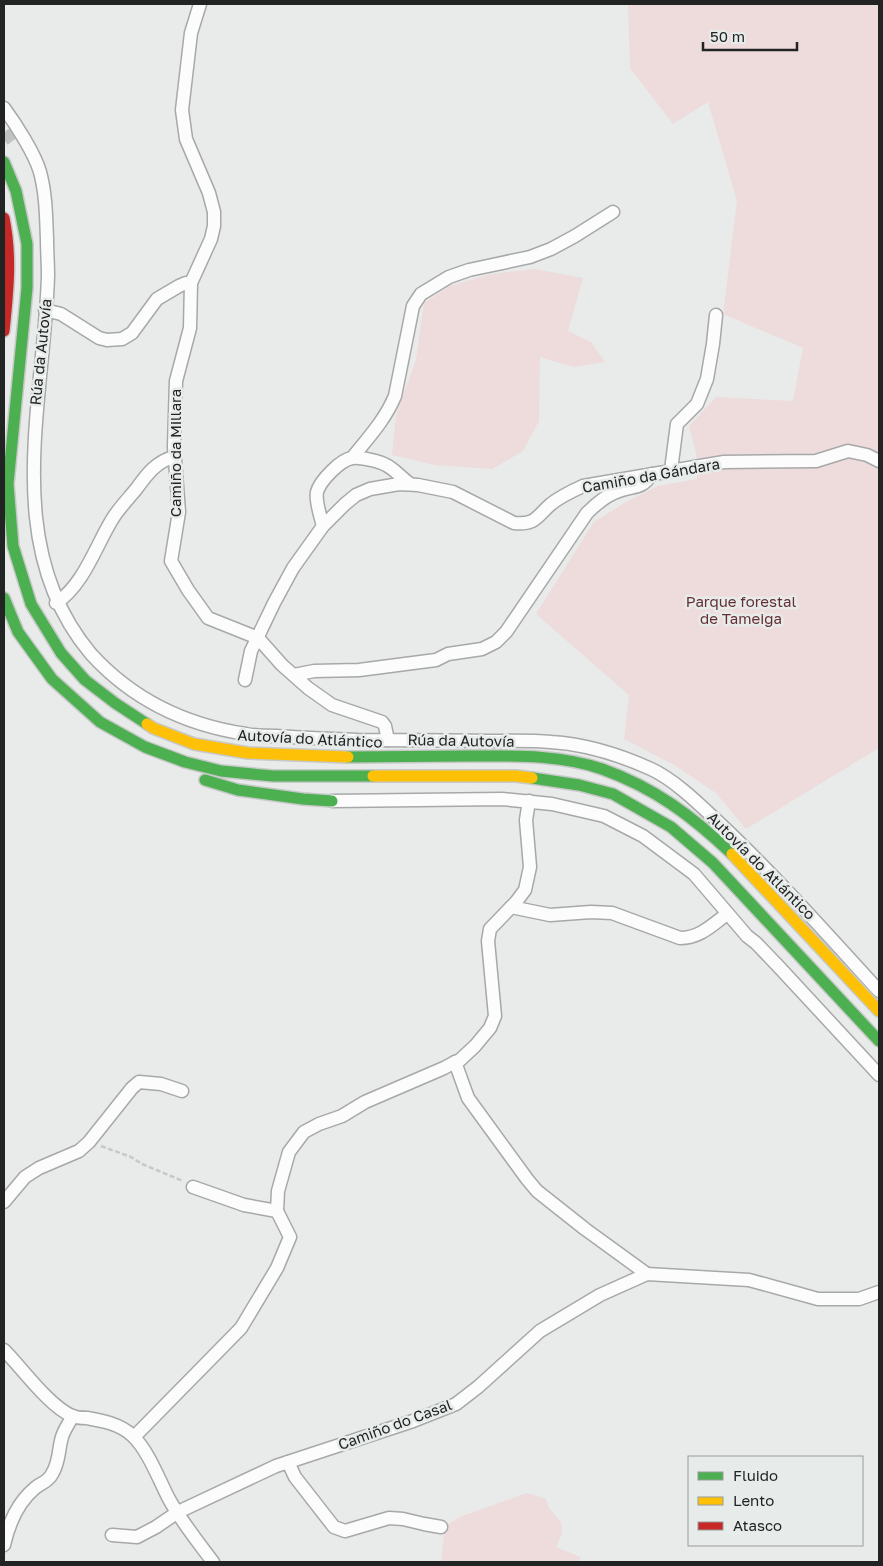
<svg xmlns="http://www.w3.org/2000/svg" width="883" height="1566" font-family="'Golos Text',sans-serif">
  <rect width="100%" height="100%" fill="#e8ebea"/>
  <g fill="#eedbdb">
    <path d="M 628,4 L 879,4 L 879,748 L 746,829 L 716,793 L 676,766 L 624,739 L 629,695 L 536,614 L 594,522 L 626,502 L 658,486 L 697,479 L 696,453 L 689,426 L 716,397 L 793,401 L 803,348 L 723,314 L 737,201 L 708,102 L 673,124 L 630,68 Z"/>
    <path d="M 535,269 L 583,278 L 568,331 L 591,342 L 605,362 L 573,367 L 540,357 L 539,421 L 523,451 L 492,469 L 435,465 L 392,455 L 396,415 L 416,360 L 424,303 L 450,286 L 491,274 Z"/>
    <path d="M 527,1493 L 546,1499 L 549,1508 L 561,1522 L 562,1534 L 556,1547 L 580,1557 L 580,1562 L 441,1562 L 445,1526 L 460,1517 Z"/>
  </g>
  <g fill="none" stroke-linecap="round" stroke-linejoin="round">
    <path stroke="#c0c3c2" stroke-width="12" stroke-dasharray="12 6" stroke-linecap="butt" d="M 4,140 L 13,133"/>
    <defs>
      <g id="street">
        <path d="M 200,4 L 191,33 L 182,110 L 186,139 L 209,193 L 214,212 L 214,226 L 211,239 L 191,283 L 190,328 L 176,381 L 174,447 L 179,512 L 171,561 L 188,590 L 208,618 L 258,638 L 282,665 L 308,688 L 332,705 L 382,722 L 385,726 L 388,740"/>
        <path d="M 4,108 C 15,123 35,154 40,172 C 46,194 46,216 47,239 C 47,251 48,263 48,276 C 44,404 0,546 91,654 C 132,699 186,725 246,734 C 256,736 266,736 276,736 C 303,738 330,739 358,740 C 400,740 442,740 484,741 C 506,741 529,740 551,742 C 585,744 620,755 651,769 C 673,779 697,802 715,819 C 773,873 826,933 879,991"/>
        <path d="M 45,310 L 61,314 L 99,338 L 107,340 L 122,339 L 132,333 L 157,299 L 179,286 L 186,283 L 191,283"/>
        <path d="M 352,458 C 368,438 385,420 395,396 L 413,306 L 421,294 L 449,277 L 469,270 L 530,257 L 551,249 L 575,236 L 613,212"/>
        <path d="M 671,470 L 677,424 L 697,404 L 707,379 L 713,344 L 716,315"/>
        <path d="M 323,526 C 321,518 315,501 317,492 C 320,481 340,460 352,458 C 360,457 379,461 386,465 C 393,468 403,479 410,484"/>
        <path d="M 56,603 C 84,585 96,545 113,518 C 120,507 129,498 137,488 C 147,474 157,461 174,457"/>
        <path d="M 294,675 L 314,671 L 359,670 L 436,660 L 448,654 L 482,649 L 496,642 L 506,632 L 587,513 C 596,504 606,495 619,491 C 635,485 641,490 652,474"/>
        <path d="M 245,680 L 251,651 L 274,603 L 293,568 L 323,526 L 345,504 L 356,495 L 370,489 L 399,484 L 418,485 L 453,492 L 514,523 C 536,525 536,517 551,504 C 561,496 572,491 583,486 L 724,462 L 816,461 L 848,451 L 867,455 L 879,461"/>
        <path d="M 332,801 L 502,799 L 552,804 L 604,816 L 643,836 L 694,874 L 747,936 L 756,943 L 779,967 L 879,1075"/>
        <path d="M 511,907 L 550,915 L 591,912 L 612,913 L 680,938 C 700,938 712,925 727,914"/>
        <path d="M 455,1062 L 460,1060 L 475,1046 L 490,1028 L 495,1016 L 488,941 L 490,929 L 516,902 L 525,890 L 530,867 L 526,820 L 529,801"/>
        <path d="M 193,1187 L 244,1205 L 277,1211"/>
        <path d="M 4,1202 L 25,1177 L 39,1168 L 79,1151 L 89,1142 L 132,1088 L 139,1082 L 161,1084 L 182,1091"/>
        <path d="M 4,1350 C 23,1369 48,1405 72,1416 C 77,1418 83,1418 87,1418 C 104,1421 120,1424 133,1436 C 149,1452 159,1480 169,1499 C 181,1521 198,1542 213,1562"/>
        <path d="M 134,1437 L 241,1328 L 277,1268 L 290,1237 L 277,1211 L 278,1191 L 289,1152 L 304,1132 L 319,1124 L 342,1116 L 365,1102 L 444,1068 L 455,1062 L 468,1098 L 527,1179 L 537,1191 L 585,1229 L 647,1274"/>
        <path d="M 288,1462 L 295,1477 L 334,1527 L 345,1531 L 389,1518 L 403,1519 L 424,1524 L 441,1527"/>
        <path d="M 112,1535 L 137,1537 L 156,1527 L 178,1512 L 276,1466 L 413,1421 L 456,1404 L 478,1387 L 540,1331 L 600,1295 L 647,1274 L 749,1280 L 818,1299 L 859,1299 L 879,1292"/>
        <path d="M 4,1545 C 9,1523 17,1503 35,1488 C 41,1483 48,1482 52,1474 C 60,1461 58,1450 62,1437 C 64,1430 69,1423 73,1416"/>
      </g>
      <g id="fast">
        <path d="M 4,162 L 16,191 L 27,244 L 27,288 L 8,484 L 13,546 L 31,604 L 61,653 L 85,680 L 115,703 L 147,724"/>
        <path d="M 4,598 L 18,632 L 52,679 L 100,722 L 145,747 L 185,762 L 221,771 L 273,776 L 373,776"/>
        <path d="M 348,757 C 387,757 426,756 466,756 C 511,756 558,754 602,769 C 655,788 692,816 732,854"/>
        <path d="M 532,778 L 579,785 L 613,794 L 671,827 L 713,863 L 879,1041"/>
        <path d="M 205,780 L 238,790 L 303,799 L 332,801"/>
      </g>
      <g id="slow">
        <path d="M 147,724 L 153,728 L 194,744 L 248,753 L 348,757"/>
        <path d="M 373,776 L 516,776 L 532,778"/>
        <path d="M 732,854 L 879,1011"/>
      </g>
      <path id="jam" d="M 4,218 C 12,256 8,293 4,331"/>
    </defs>
    <use href="#street" stroke="#a7a8a8" stroke-width="15"/>
    <use href="#fast" stroke="#c7c8c8" stroke-width="14"/>
    <use href="#slow" stroke="#c7c8c8" stroke-width="14"/>
    <use href="#jam" stroke="#c7c8c8" stroke-width="14"/>
    <path stroke="#c8c8c8" stroke-width="2.5" stroke-dasharray="5 2.5" stroke-linecap="butt" d="M 101,1146 L 131,1157 L 142,1164 L 183,1181"/>
    <use href="#street" stroke="#fcfcfc" stroke-width="12"/>
    <use href="#fast" stroke="#4caf50" stroke-width="11"/>
    <use href="#slow" stroke="#ffc107" stroke-width="11"/>
    <use href="#jam" stroke="#c62828" stroke-width="11"/>
  </g>
  <g text-anchor="middle" stroke-width="5" stroke-linejoin="round" paint-order="stroke">
    <g font-size="15" fill="#222423" stroke="#e7ecea">
      <text transform="translate(41 352) rotate(-84)" y="5">Rúa da Autovía</text>
      <text transform="translate(176 453) rotate(-90)" y="5">Camiño da Millara</text>
      <text transform="translate(651 476) rotate(-10)" y="5">Camiño da Gándara</text>
      <text transform="translate(310 739) rotate(3)" y="5">Autovía do Atlántico</text>
      <text transform="translate(461 741) rotate(1)" y="5">Rúa da Autovía</text>
      <text transform="translate(761 866) rotate(45)" y="5">Autovía do Atlántico</text>
      <text transform="translate(395 1425) rotate(-20)" y="5">Camiño do Casal</text>
    </g>
    <g font-size="15" fill="#652f34" stroke="#e7ecea">
      <text x="741" y="607">Parque forestal<tspan x="741" dy="17">de Tameiga</tspan></text>
    </g>
  </g>
  <rect width="883" height="1566" fill="none" stroke="#222423" stroke-width="10"/>
  <rect x="688" y="1456" width="175" height="90" fill="#e7ecea" stroke="#989c9a"/>
  <rect x="698" y="1472" width="25" height="8" fill="#4caf50" stroke="#989c9a"/>
  <text x="733" y="1481" font-size="15" fill="#222423">Fluido</text>
  <rect x="698" y="1497" width="25" height="8" fill="#ffc107" stroke="#989c9a"/>
  <text x="733" y="1506" font-size="15" fill="#222423">Lento</text>
  <rect x="698" y="1522" width="25" height="8" fill="#c62828" stroke="#989c9a"/>
  <text x="733" y="1531" font-size="15" fill="#222423">Atasco</text>
  <path d="M703 42v8h94v-8" fill="none" stroke="#222423" stroke-width="2.5"/>
  <text x="710" y="42" font-size="15" fill="#222423" stroke="#e7ecea" stroke-width="4" paint-order="stroke">50 m</text>
</svg>
